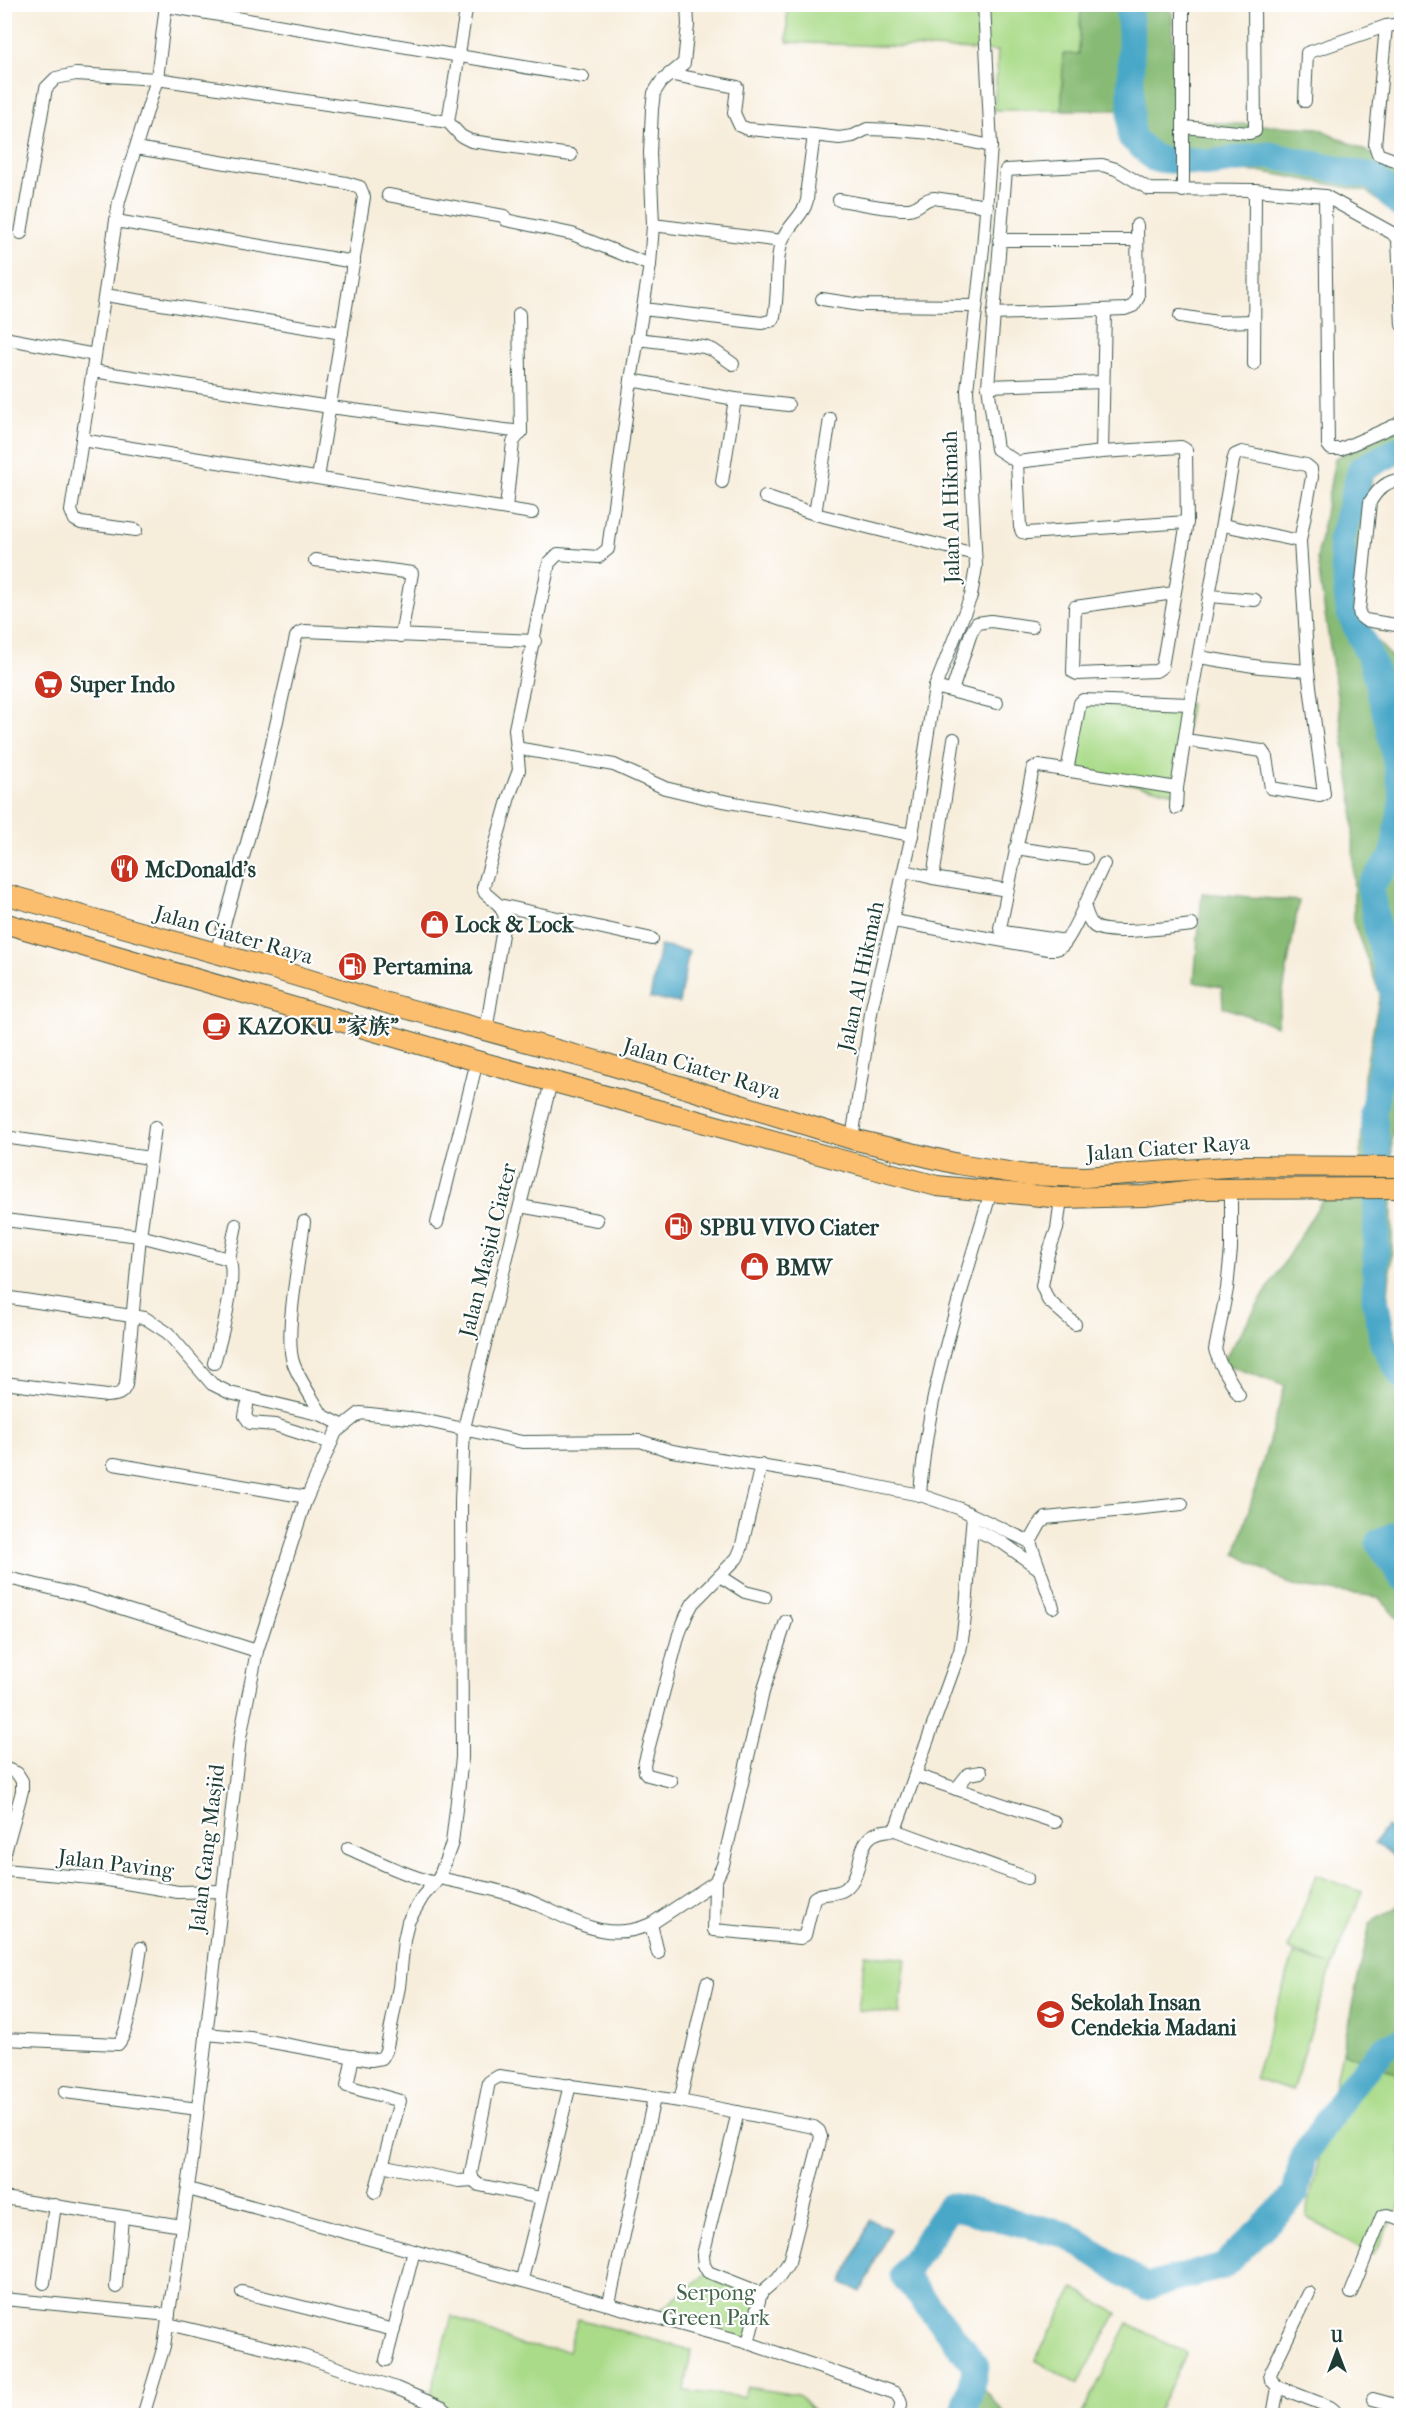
<svg xmlns="http://www.w3.org/2000/svg" width="1406" height="2420" font-family="'IM FELL French Canon','Noto Serif SC',serif">
  <rect width="100%" height="100%" fill="#fff"/>
  <filter id="ink" filterUnits="userSpaceOnUse"><feTurbulence type="fractalNoise" baseFrequency=".0167" numOctaves="2"/><feDisplacementMap in="SourceGraphic" scale="12" xChannelSelector="R" yChannelSelector="G"/><feConvolveMatrix kernelMatrix="1 2 1 2 8 2 1 2 1" color-interpolation-filters="sRGB"/></filter>
  <filter id="wash" filterUnits="userSpaceOnUse"><feTurbulence type="fractalNoise" baseFrequency=".008" numOctaves="4" result="noise"/><feDisplacementMap in="SourceGraphic" scale="24" xChannelSelector="R" yChannelSelector="G"/><feGaussianBlur stdDeviation="1.35" result="paint"/><feColorMatrix in="noise" values="0 0 0 0 0 0 0 0 0 0 0 0 0 0 0 0 0 1.4 0 .05"/><feComposite in="paint" operator="in"/></filter>
  <g filter="url(#wash)">
    <rect width="100%" height="100%" fill="#f7eddb"/>
    <g fill="#aadb89" stroke="#648c5e" stroke-width="1.5">
      <path d="M 787,5 L 1081,5 L 1079,54 L 1063,54 L 1062,110 L 994,110 L 998,51 L 787,42 Z"/>
      <path d="M 1080,703 L 1190,704 L 1176,793 L 1067,771 Z"/>
      <path d="M 1316,1875 L 1362,1892 L 1332,1966 L 1292,2091 L 1254,2079 L 1294,1954 L 1329,1965 L 1288,1949 Z"/>
      <path d="M 865,1954 L 906,1959 L 899,2014 L 858,2010 Z"/>
      <path d="M 1342,2052 L 1401,2075 L 1401,2205 L 1373,2255 L 1306,2217 Z"/>
      <path d="M 708,2272 L 761,2293 L 748,2343 L 653,2316 Z"/>
      <path d="M 1074,2289 L 1117,2313 L 1078,2384 L 1035,2360 Z"/>
      <path d="M 452,2316 L 520,2345 L 568,2351 L 578,2319 L 691,2350 L 685,2391 L 743,2397 L 747,2387 L 797,2395 L 819,2415 L 440,2416 L 429,2400 Z"/>
      <path d="M 1128,2323 L 1187,2353 L 1156,2415 L 1082,2415 Z"/>
    </g>
    <g fill="#87bb75" stroke="#537c54" stroke-width="1.5">
      <path d="M 1081,5 L 1172,5 L 1175,121 L 1318,128 L 1401,168 L 1401,219 L 1366,191 L 1264,172 L 1159,169 L 1126,144 L 1121,110 L 1062,110 L 1063,54 L 1079,54 Z"/>
      <path d="M 1401,427 L 1401,462 L 1372,478 L 1358,579 L 1372,636 L 1402,668 L 1401,681 L 1394,691 L 1402,754 L 1402,1072 L 1392,1142 L 1392,1248 L 1387,1310 L 1402,1355 L 1401,1621 L 1378,1597 L 1293,1586 L 1236,1554 L 1285,1386 L 1222,1363 L 1323,1199 L 1359,1200 L 1364,1076 L 1380,994 L 1354,924 L 1353,804 L 1317,559 L 1335,458 Z"/>
      <path d="M 1202,893 L 1299,901 L 1277,1026 L 1223,1007 L 1222,987 L 1194,982 Z"/>
      <path d="M 1401,1904 L 1401,2075 L 1342,2052 L 1370,1923 Z"/>
      <path d="M 973,2377 L 1004,2412 L 1002,2415 L 948,2415 Z"/>
    </g>
    <g fill="#49a7c8" stroke="#34727e" stroke-width="1.5">
      <path d="M 660,946 L 689,951 L 679,1003 L 650,998 Z"/>
      <path d="M 1386,1827 L 1401,1838 L 1401,1862 L 1374,1843 Z"/>
      <path d="M 870,2220 L 890,2229 L 861,2292 L 842,2283 Z"/>
    </g>
    <g fill="none" stroke-linecap="round" stroke-linejoin="round">
      <g stroke="#49a7c8" stroke-width="27">
        <path d="M 1128,4 L 1131,32 L 1131,137 L 1155,159 L 1210,163 L 1269,155 L 1374,177 L 1402,206"/>
        <path d="M 1402,448 L 1361,469 L 1341,541 L 1349,611 L 1373,664 L 1388,723 L 1402,791"/>
        <path d="M 1402,802 L 1393,857 L 1370,886 L 1377,927 L 1394,997 L 1373,1112 L 1378,1152 L 1375,1298 L 1383,1343 L 1402,1376"/>
        <path d="M 1402,1532 L 1379,1542 L 1402,1577"/>
        <path d="M 963,2416 L 976,2366 L 903,2275 L 950,2206 L 1067,2235 L 1146,2287 L 1223,2266 L 1295,2195 L 1303,2157 L 1353,2083 L 1386,2047 L 1402,2040"/>
      </g>
    </g>
  </g>
  <g filter="url(#ink)">
    <g fill="none" stroke-linecap="round" stroke-linejoin="round">
      <defs>
        <g id="street">
          <path d="M 166,4 L 157,79 L 119,201 L 82,440 L 532,513"/>
          <path d="M 166,6 L 583,77"/>
          <path d="M 1386,26 L 1375,145 L 1378,154 L 1402,163"/>
          <path d="M 1305,101 L 1307,53 L 1386,26 L 1402,24"/>
          <path d="M 448,122 L 467,4"/>
          <path d="M 1183,127 L 1249,133 L 1255,131 L 1254,4"/>
          <path d="M 814,135 L 839,138 L 853,136 L 867,129 L 896,130 L 931,133 L 991,146"/>
          <path d="M 136,148 L 346,183 L 360,187 L 364,197 L 318,478"/>
          <path d="M 1183,191 L 1183,4"/>
          <path d="M 388,195 L 504,216 L 506,220 L 572,234 L 650,265"/>
          <path d="M 1325,196 L 1328,445 L 1331,449 L 1341,449 L 1398,424 L 1402,420"/>
          <path d="M 839,200 C 861,203 887,210 909,209 C 920,208 924,198 934,198 L 987,206"/>
          <path d="M 116,221 L 354,262"/>
          <path d="M 653,225 L 782,241"/>
          <path d="M 21,233 L 46,88 L 56,78 L 76,74 L 157,79 L 448,122 L 461,136 L 471,141 L 571,155"/>
          <path d="M 999,240 L 1137,240"/>
          <path d="M 105,295 L 342,333"/>
          <path d="M 822,299 L 861,305 L 975,306"/>
          <path d="M 643,309 L 762,323 L 773,320 C 780,298 774,262 782,241 C 789,222 812,211 807,188 L 814,135 L 748,129 L 740,126 L 734,113 L 737,87 L 669,74"/>
          <path d="M 993,314 L 1125,309 L 1133,306 L 1138,298 L 1137,225"/>
          <path d="M 1180,316 L 1217,322 L 1254,321"/>
          <path d="M 4,338 L 95,355"/>
          <path d="M 637,339 L 704,347 L 713,350 L 733,364"/>
          <path d="M 1254,364 L 1255,190"/>
          <path d="M 93,371 L 330,407 L 521,432"/>
          <path d="M 631,380 L 735,399 L 788,405"/>
          <path d="M 988,386 L 1103,382"/>
          <path d="M 82,440 L 71,511 L 75,520 L 81,523 L 136,530"/>
          <path d="M 1102,452 L 1105,310"/>
          <path d="M 1017,462 L 1020,527 L 1022,532 L 1027,533 L 1187,522"/>
          <path d="M 1402,479 C 1386,481 1378,489 1370,502 L 1359,611 L 1360,616 L 1365,620 L 1402,626"/>
          <path d="M 722,482 L 735,399"/>
          <path d="M 765,497 L 815,514 L 975,554"/>
          <path d="M 506,508 L 513,442 L 521,432 L 519,314"/>
          <path d="M 815,514 L 830,419"/>
          <path d="M 1223,525 L 1300,541"/>
          <path d="M 315,560 L 412,573 L 401,636"/>
          <path d="M 1174,593 L 1075,607 L 1073,672 L 1077,674 L 1156,671 L 1162,667 L 1187,522 L 1186,450 L 1181,447 L 1102,452 L 1017,462 L 997,449 L 988,386 L 1006,170 L 1102,165 L 1116,169 L 1149,189 L 1255,190 L 1325,196 L 1392,233 L 1398,240 L 1402,325"/>
          <path d="M 1210,596 L 1255,600"/>
          <path d="M 1199,657 L 1260,667 L 1308,671"/>
          <path d="M 935,687 L 997,703"/>
          <path d="M 952,691 L 971,633 L 977,623 L 991,621 L 1032,627"/>
          <path d="M 516,748 L 614,765 L 665,788 L 707,798 L 912,835"/>
          <path d="M 1067,771 L 1080,703 L 1083,700 L 1190,704"/>
          <path d="M 1176,808 L 1177,788 L 1190,704 L 1233,461 L 1235,455 L 1242,452 L 1306,465 L 1311,469 L 1312,477 L 1300,541 L 1308,671 L 1324,794 L 1320,796 L 1271,788 L 1266,757 L 1262,751 L 1185,740"/>
          <path d="M 1015,848 L 1086,858"/>
          <path d="M 905,871 L 933,878 L 954,739"/>
          <path d="M 933,878 L 1007,890"/>
          <path d="M 1084,905 C 1086,911 1088,921 1094,926 C 1109,937 1172,927 1192,925"/>
          <path d="M 894,921 L 1048,949 C 1053,949 1058,950 1062,946 C 1072,938 1096,879 1104,864"/>
          <path d="M 652,939 L 499,905 L 485,893 L 483,888 L 509,797 L 519,770 L 515,729 L 549,563 L 558,554 L 598,557 L 608,549 L 631,380 L 650,265 L 653,225 L 650,153 L 652,109 L 654,93 L 661,82 L 684,63 L 688,25 L 687,4"/>
          <path d="M 1059,940 L 1010,933 L 1002,931 L 1000,928 L 1033,768 L 1039,766 L 1177,788"/>
          <path d="M 216,953 L 259,800 L 296,637 L 299,633 L 305,631 L 535,641"/>
          <path d="M 486,1031 L 505,916 L 499,905"/>
          <path d="M 4,1137 L 150,1158"/>
          <path d="M 852,1139 L 872,1007 L 912,835 L 935,687 L 971,596 L 976,567 L 967,390 L 983,248 L 991,146 L 984,4"/>
          <path d="M 1231,1188 L 1231,1249 L 1227,1289 L 1215,1350 L 1220,1363 L 1239,1395"/>
          <path d="M 1061,1198 L 1057,1229 L 1048,1254 L 1042,1286 L 1048,1300 L 1075,1324"/>
          <path d="M 520,1206 L 597,1220"/>
          <path d="M 4,1220 L 140,1236 L 229,1259 C 238,1276 220,1342 214,1363"/>
          <path d="M 304,1222 C 300,1255 284,1334 293,1362 C 298,1378 313,1399 322,1415"/>
          <path d="M 437,1223 L 477,1061"/>
          <path d="M 229,1259 L 236,1225"/>
          <path d="M 4,1297 L 145,1318 L 168,1333 L 212,1384 L 230,1393 L 322,1415 L 342,1425"/>
          <path d="M 4,1383 L 107,1396 C 117,1395 122,1395 126,1385 L 140,1236 L 155,1127"/>
          <path d="M 247,1406 L 245,1416 L 250,1423 L 275,1425 L 331,1443"/>
          <path d="M 114,1464 L 307,1497"/>
          <path d="M 920,1495 C 927,1390 962,1291 991,1191"/>
          <path d="M 972,1528 L 1003,1543 L 1038,1568"/>
          <path d="M 1030,1542 L 1040,1524 L 1046,1518 L 1182,1504"/>
          <path d="M 720,1576 L 745,1592 L 765,1597"/>
          <path d="M 4,1577 L 83,1596 L 257,1651"/>
          <path d="M 4,1768 L 17,1773 L 22,1781 L 22,1791 L 4,1856"/>
          <path d="M 915,1775 L 1055,1822"/>
          <path d="M 671,1781 L 648,1775 L 645,1772 L 644,1765 L 679,1634 L 687,1614 L 693,1603 L 737,1558 L 741,1549 L 761,1465"/>
          <path d="M 956,1789 L 968,1774 L 981,1772"/>
          <path d="M 895,1830 L 960,1651 C 969,1606 968,1561 973,1516"/>
          <path d="M 348,1848 C 377,1861 405,1875 435,1883"/>
          <path d="M 4,1870 L 102,1879 L 178,1892 L 222,1891"/>
          <path d="M 439,1878 C 465,1884 492,1888 516,1896 C 564,1912 599,1947 651,1924"/>
          <path d="M 715,1882 L 714,1930 L 800,1938 L 805,1935 L 814,1898 C 822,1891 836,1896 845,1889 C 870,1869 848,1830 895,1830 L 1027,1878"/>
          <path d="M 658,1953 L 651,1924 L 715,1882 L 723,1865 L 763,1692 L 786,1621"/>
          <path d="M 206,2034 L 250,2038 L 371,2060 L 382,2058 L 386,2051 L 399,1987 L 404,1940 L 408,1922 L 423,1896 L 439,1878 L 452,1843 L 462,1758 L 461,1501 L 464,1428 L 551,1082"/>
          <path d="M 4,2039 L 118,2044 C 129,2035 138,1966 141,1948"/>
          <path d="M 353,2056 L 347,2086 L 400,2101 L 375,2192"/>
          <path d="M 65,2092 L 198,2109"/>
          <path d="M 680,2101 L 707,1983"/>
          <path d="M 738,2112 L 703,2255 L 704,2265 L 708,2272 L 761,2293"/>
          <path d="M 390,2167 L 459,2181 L 473,2180"/>
          <path d="M 188,2189 L 748,2343 L 895,2393 C 903,2401 902,2405 898,2416"/>
          <path d="M 4,2198 L 182,2226"/>
          <path d="M 541,2198 L 479,2185 L 473,2180 L 471,2173 L 489,2082 L 499,2076 L 680,2101 L 814,2127 L 819,2131 L 821,2137 L 789,2262 L 778,2278 L 761,2293 L 748,2343"/>
          <path d="M 522,2279 L 570,2085"/>
          <path d="M 44,2283 L 55,2205"/>
          <path d="M 116,2287 L 122,2218"/>
          <path d="M 242,2292 L 394,2330"/>
          <path d="M 1351,2293 L 1382,2216 L 1388,2215 L 1402,2219"/>
          <path d="M 4,2299 L 169,2315"/>
          <path d="M 609,2303 L 654,2098"/>
          <path d="M 168,2324 L 303,2356 L 396,2388 L 443,2408 L 452,2416"/>
          <path d="M 386,2360 L 414,2251"/>
          <path d="M 1278,2387 L 1330,2407 L 1334,2410 L 1333,2416"/>
          <path d="M 1373,2399 L 1402,2407"/>
          <path d="M 143,2416 L 164,2346 L 192,2160 L 240,1738 L 257,1651 L 305,1502 L 336,1432 L 360,1413 L 418,1419 L 522,1442 L 640,1441 L 672,1451 L 844,1480 L 920,1495 L 958,1508 L 1030,1542 L 1053,1607"/>
          <path d="M 1273,2416 L 1278,2387 L 1271,2380 L 1270,2374 L 1309,2293"/>
        </g>
        <g id="primary">
          <path d="M 4,894 L 277,970 L 383,1002 L 604,1063 L 852,1139 L 958,1164 L 1027,1175 L 1085,1177 L 1241,1166 L 1402,1167"/>
          <path d="M 4,923 L 477,1061 L 937,1186 L 1061,1198 L 1145,1196 L 1201,1189 L 1402,1188"/>
        </g>
      </defs>
      <use href="#street" stroke="#3f574d" stroke-width="14"/>
      <use href="#primary" stroke="#3f574d" stroke-width="22"/>
      <use href="#street" stroke="#fff" stroke-width="12"/>
      <use href="#primary" stroke="#fbbe6e" stroke-width="20"/>
    </g>
  </g>
  <defs>
    <symbol id="supermarket-disc" viewBox="-11 -11 22 22"><circle r="9.5" fill="#c8321e" stroke="#fff"/><path d="M-6-5.5h2.5l.6 2H6L4.5 2H-2.5L-4.4-4H-6ZM-1.5 3.2a1.3 1.3 0 1 0 .1 0ZM3 3.2a1.3 1.3 0 1 0 .1 0Z" fill="#fff"/></symbol>
    <symbol id="restaurant-disc" viewBox="-11 -11 22 22"><circle r="9.5" fill="#c8321e" stroke="#fff"/><path d="M-5-6h1v4h1v-4h1v4h1v-4h1v5L-1.5 .5V6h-2V.5L-5-1ZM5-6V6H3V1.5H1.5Q1.5-4 5-6Z" fill="#fff"/></symbol>
    <symbol id="shop-disc" viewBox="-11 -11 22 22"><circle r="9.5" fill="#c8321e" stroke="#fff"/><path d="M-5-2.5h2.3a2.7 3.5 0 0 1 5.4 0H5L5.5 6h-11ZM-1.5-2.5h3a1.5 2.3 0 0 0-3 0Z" fill="#fff"/></symbol>
    <symbol id="fuel-disc" viewBox="-11 -11 22 22"><circle r="9.5" fill="#c8321e" stroke="#fff"/><path d="M-5.5-6h7V0h2V4h1.3V-2.5L3-4.5l.8-.8L6-3V5H2.5V1h-1V6h-7ZM-4.2-4.7v3.2H.2V-4.7Z" fill="#fff"/></symbol>
    <symbol id="cafe-disc" viewBox="-11 -11 22 22"><circle r="9.5" fill="#c8321e" stroke="#fff"/><path d="M-5.5-4.5H6V0H3Q3 3.5 0 3.5H-2.5Q-5.5 3.5-5.5 0ZM3-3.2v2h1.7v-2ZM-6 4.5H4V6H-6Z" fill="#fff"/></symbol>
    <symbol id="school-disc" viewBox="-11 -11 22 22"><circle r="9.5" fill="#c8321e" stroke="#fff"/><path d="M0-5L7-2L0 1L-7-2ZM-4 1L0 2.5L4 1V4Q0 6-4 4Z" fill="#fff"/></symbol>
  </defs>
  <g fill-rule="evenodd">
    <use href="#supermarket-disc" x="32" y="668" width="33" height="33"/>
    <use href="#restaurant-disc" x="108" y="852" width="33" height="33"/>
    <use href="#shop-disc" x="418" y="908" width="33" height="33"/>
    <use href="#fuel-disc" x="336" y="950" width="33" height="33"/>
    <use href="#cafe-disc" x="200" y="1010" width="33" height="33"/>
    <use href="#fuel-disc" x="662" y="1210" width="33" height="33"/>
    <use href="#shop-disc" x="738" y="1250" width="33" height="33"/>
    <use href="#school-disc" x="1034" y="1998" width="33" height="33"/>
  </g>
  <g text-anchor="middle" stroke-width="4.5" stroke-linejoin="round" paint-order="stroke">
    <g font-size="22" fill="#1f3d34" stroke="#fff">
      <text transform="translate(950 507) rotate(-91)" y="8">Jalan Al Hikmah</text>
      <text transform="translate(234 934) rotate(16)" y="8">Jalan Ciater Raya</text>
      <text transform="translate(860 976) rotate(-78)" y="8">Jalan Al Hikmah</text>
      <text transform="translate(702 1068) rotate(17)" y="8">Jalan Ciater Raya</text>
      <text transform="translate(1168 1147) rotate(-4)" y="8">Jalan Ciater Raya</text>
      <text transform="translate(487 1250) rotate(-76)" y="8">Jalan Masjid Ciater</text>
      <text transform="translate(206 1848) rotate(-83)" y="8">Jalan Gang Masjid</text>
      <text transform="translate(116 1863) rotate(7)" y="8">Jalan Paving</text>
    </g>
    <g font-size="22" font-weight="bold" fill="#1f3d34" stroke="#fff" text-anchor="start">
      <text x="70" y="692">Super Indo</text>
      <text x="145" y="877">McDonald's</text>
      <text x="455" y="932">Lock &amp; Lock</text>
      <text x="373" y="974">Pertamina</text>
      <text x="238" y="1034">KAZOKU "家族"</text>
      <text x="700" y="1235">SPBU VIVO Ciater</text>
      <text x="776" y="1275">BMW</text>
      <text x="1071" y="2010">Sekolah Insan<tspan x="1071" dy="25">Cendekia Madani</tspan></text>
    </g>
    <g font-size="22" fill="#426449" stroke="#fff">
      <text x="716" y="2300">Serpong<tspan x="716" dy="25">Green Park</tspan></text>
    </g>
  </g>
  <rect width="1406" height="2420" fill="none" stroke="#fff" stroke-width="24"/>
  <g transform="translate(1337 2351)" stroke="#ffffff" stroke-width="4.5" paint-order="stroke">
  <path d="M0-4.5L10 22L0 15L-10 22Z" fill="#1f3d34"/>
  <text y="-9" font-size="16" font-weight="bold" text-anchor="middle" fill="#1f3d34">U</text>
  </g>
</svg>
